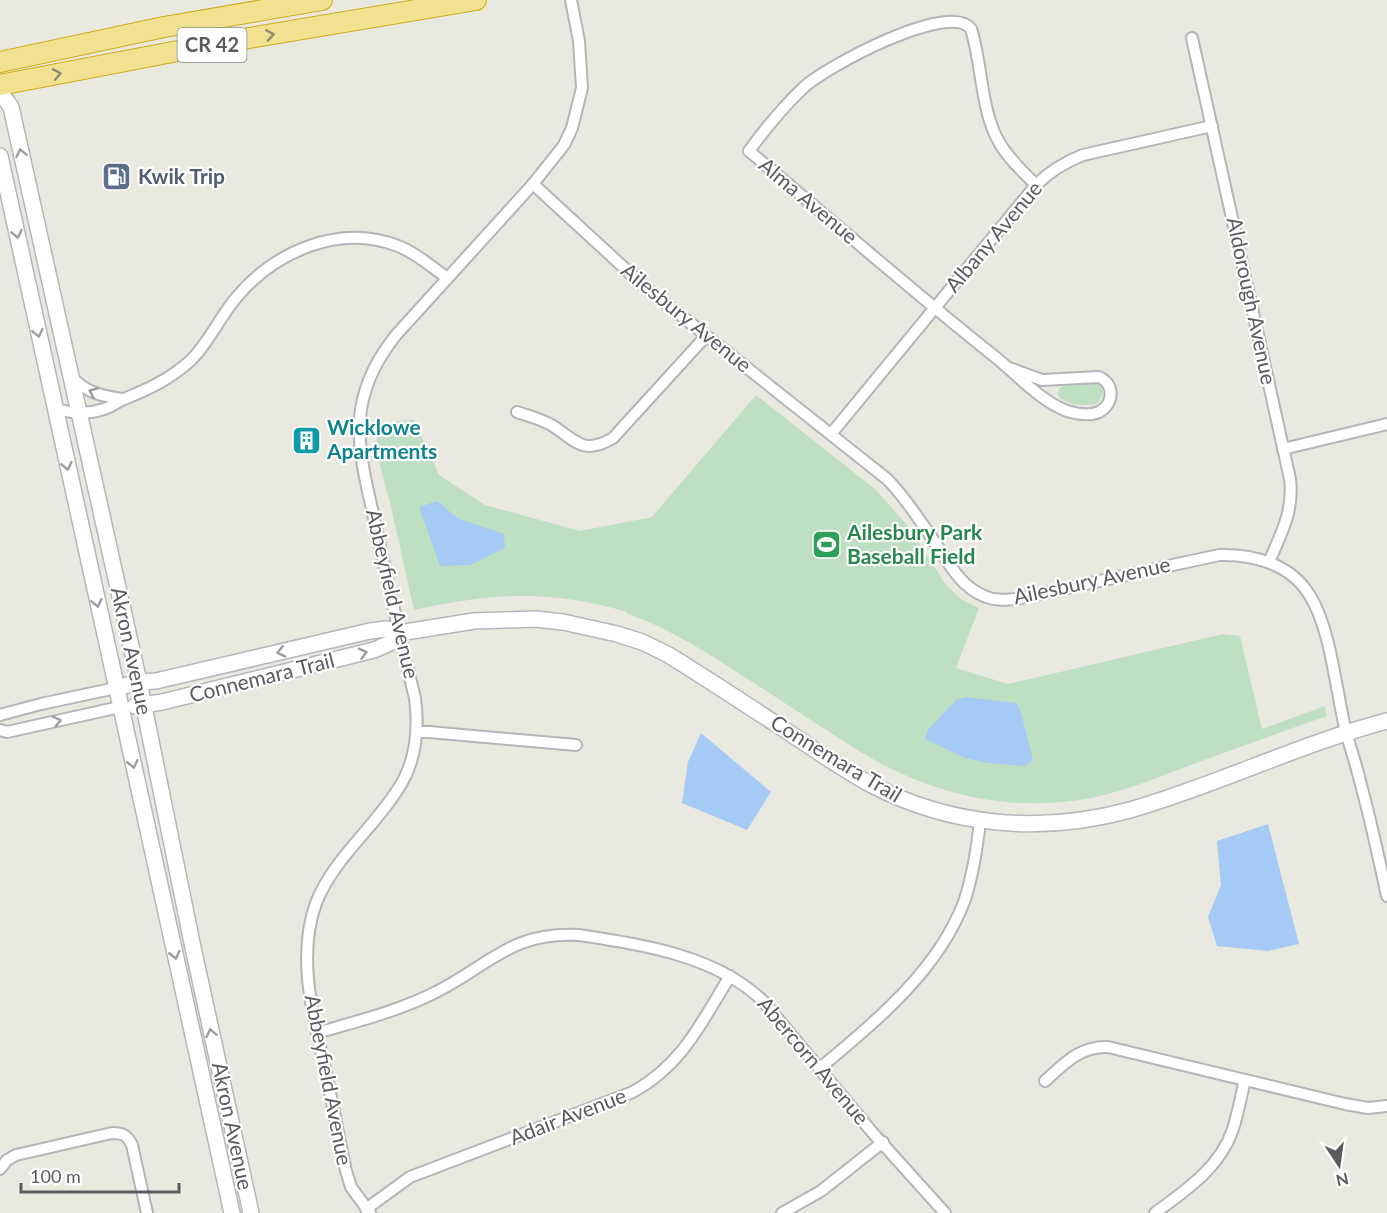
<svg xmlns="http://www.w3.org/2000/svg" width="1387" height="1213" font-family="Lato,sans-serif">
  <rect width="100%" height="100%" fill="#eae9e0"/>
  <g fill="#bfdfc2">
    <path d="M 1096,383 L 1102,388 L 1103,394 L 1097,404 C 1084,406 1066,406 1058,395 L 1059,389 L 1063,386 Z"/>
    <path d="M 756,395 L 875,489 L 909,527 L 946,585 L 961,599 L 979,608 L 956,668 L 1008,684 L 1223,634 L 1240,636 L 1262,729 L 1325,706 L 1327,716 C 1284,731 1241,747 1199,762 C 1167,774 1136,787 1104,795 C 1014,817 924,794 848,744 C 815,723 782,701 749,680 C 709,654 671,629 626,613 L 627,612 C 549,589 492,593 414,610 L 391,507 L 379,462 L 375,423 L 414,420 L 439,475 L 485,505 L 580,531 L 652,517 Z"/>
  </g>
  <g fill="#a5caf5">
    <path d="M 437,501 L 459,519 L 504,534 L 505,548 L 470,565 L 440,566 L 419,507 Z"/>
    <path d="M 966,697 L 1016,703 L 1020,709 L 1033,760 L 1025,766 L 989,763 L 965,758 L 925,739 L 928,730 L 956,700 Z"/>
    <path d="M 701,733 L 771,792 L 747,830 L 682,803 L 688,762 Z"/>
    <path d="M 1268,824 L 1299,944 L 1268,951 L 1217,946 L 1208,917 L 1221,885 L 1217,841 Z"/>
  </g>
  <g fill="none" stroke-linecap="round" stroke-linejoin="round">
    <defs>
      <g id="street">
        <path d="M 1192,38 L 1290,479 C 1294,511 1281,534 1269,562"/>
        <path d="M 533,184 L 645,287 L 887,479 C 905,497 918,518 932,538 C 947,560 959,586 984,596 C 995,601 1006,600 1017,599 L 1219,555 C 1254,554 1291,564 1310,596 C 1331,629 1336,692 1346,732 C 1351,750 1357,767 1361,785 C 1371,821 1379,859 1387,896"/>
        <path d="M 1009,368 L 1042,380 L 1099,377 C 1115,384 1114,404 1099,412 C 1090,416 1077,414 1067,411 C 1040,401 1017,374 994,356 C 911,290 831,220 749,151 C 765,129 783,107 803,88 C 825,67 950,0 971,29 C 982,63 981,112 999,142 C 1008,158 1023,172 1036,185"/>
        <path d="M 72,377 C 86,393 103,396 122,399"/>
        <path d="M 55,409 C 72,413 86,415 104,409 C 111,407 117,402 124,399 C 149,389 170,379 190,361 C 209,343 219,318 236,298 C 274,252 339,223 398,246 C 416,253 432,267 447,278"/>
        <path d="M 517,412 C 528,416 542,419 553,426 C 577,442 584,455 613,438 L 706,336"/>
        <path d="M 831,434 L 1036,185 C 1050,171 1065,162 1083,155 L 1212,126"/>
        <path d="M 1283,449 L 1387,424"/>
        <path d="M 0,715 L 41,704 L 116,688"/>
        <path d="M 0,730 L 7,732 L 120,707"/>
        <path d="M 417,732 L 429,732 L 576,745"/>
        <path d="M 317,1033 C 357,1021 396,1012 434,993 C 489,966 511,931 579,935 C 643,945 715,955 763,1001 L 872,1132 L 945,1213"/>
        <path d="M 820,1068 C 876,1021 937,972 964,902 C 973,876 977,848 980,821"/>
        <path d="M 1045,1081 C 1065,1063 1080,1046 1108,1047 L 1345,1104 L 1368,1108 L 1387,1106"/>
        <path d="M 0,1169 L 7,1160 L 16,1155 L 112,1133 C 123,1133 127,1135 132,1145 L 147,1213"/>
        <path d="M 366,1209 L 410,1177 L 633,1092 C 683,1064 701,1023 730,976"/>
        <path d="M 370,1213 L 351,1187 L 346,1171 C 339,1139 333,1106 326,1073 C 314,1019 296,958 316,903 C 334,858 373,829 398,789 C 416,762 419,729 415,698 C 401,643 389,587 377,532 C 369,492 355,450 361,409 C 366,380 378,358 396,335 L 533,184 L 564,145 L 572,128 L 582,88 L 579,41 L 571,0"/>
        <path d="M 782,1213 L 821,1191 L 883,1142"/>
        <path d="M 1155,1213 C 1186,1190 1220,1168 1233,1129 C 1238,1113 1241,1096 1245,1080"/>
      </g>
      <g id="secondary">
        <path d="M 0,92 L 11,107 L 139,682 L 192,943 L 251,1213"/>
        <path d="M 0,156 L 232,1213"/>
        <path d="M 116,688 L 139,682 L 156,681 L 370,631 L 386,629 L 399,633 L 474,621 L 535,619 L 563,622 L 617,634 L 642,642 L 667,654 C 706,678 744,703 782,728 C 811,747 839,767 870,784 C 951,827 1042,834 1130,810 C 1217,785 1299,744 1387,721"/>
        <path d="M 135,706 L 162,702 L 374,650 L 390,643 L 399,633"/>
      </g>
      <g id="highway">
        <path d="M 0,62 L 164,27 L 322,0"/>
        <path d="M 0,85 L 225,42 L 476,0"/>
      </g>
    </defs>
    <use href="#street" stroke="#b3b5b9" stroke-width="14"/>
    <use href="#secondary" stroke="#b4b6bb" stroke-width="18"/>
    <use href="#highway" stroke="#d2ab19" stroke-width="22"/>
    <use href="#street" stroke="#fff" stroke-width="10"/>
    <use href="#secondary" stroke="#fff" stroke-width="15"/>
    <use href="#highway" stroke="#f0e291" stroke-width="20"/>
  </g>
  <defs><path id="oneway-chevron" d="M-2-3.5L2.5 0L-2 3.5" fill="none" stroke-width="1.6" stroke-linecap="round" stroke-linejoin="round" transform="scale(1.5)"/></defs>
  <g stroke="#8e8a70">
    <use href="#oneway-chevron" transform="translate(270 35) rotate(-9)"/>
    <use href="#oneway-chevron" transform="translate(57 74) rotate(-11)"/>
  </g>
  <g stroke="#9b9d9f">
    <use href="#oneway-chevron" transform="translate(21 153) rotate(-102)"/>
    <use href="#oneway-chevron" transform="translate(17 234) rotate(78)"/>
    <use href="#oneway-chevron" transform="translate(38 333) rotate(78)"/>
    <use href="#oneway-chevron" transform="translate(93 392) rotate(-156)"/>
    <use href="#oneway-chevron" transform="translate(67 466) rotate(78)"/>
    <use href="#oneway-chevron" transform="translate(97 603) rotate(78)"/>
    <use href="#oneway-chevron" transform="translate(281 652) rotate(167)"/>
    <use href="#oneway-chevron" transform="translate(363 653) rotate(-14)"/>
    <use href="#oneway-chevron" transform="translate(57 721) rotate(-13)"/>
    <use href="#oneway-chevron" transform="translate(133 764) rotate(77)"/>
    <use href="#oneway-chevron" transform="translate(175 955) rotate(77)"/>
    <use href="#oneway-chevron" transform="translate(211 1033) rotate(-102)"/>
  </g>
  <defs>
    <symbol id="fuel-square" viewBox="-11 -11 22 22"><rect x="-9" y="-9" width="18" height="18" rx="4" fill="#5c6f8a" stroke="#fff"/><path d="M-5.5-6h7V0h2V4h1.3V-2.5L3-4.5l.8-.8L6-3V5H2.5V1h-1V6h-7ZM-4.2-4.7v3.2H.2V-4.7Z" fill="#fff"/></symbol>
    <symbol id="building-square" viewBox="-11 -11 22 22"><rect x="-9" y="-9" width="18" height="18" rx="4" fill="#0f9aa8" stroke="#fff"/><path d="M-4-6H4V6H1V3H-1V6H-4ZM-2.5-4.3h1.7v1.8h-1.7ZM.8-4.3h1.7v1.8H.8ZM-2.5-1h1.7V.8h-1.7ZM.8-1h1.7V.8H.8Z" fill="#fff"/></symbol>
    <symbol id="stadium-square" viewBox="-11 -11 22 22"><rect x="-9" y="-9" width="18" height="18" rx="4" fill="#2e9e5b" stroke="#fff"/><path d="M0-5a6.5 5 0 1 0 0 10a6.5 5 0 1 0 0-10ZM-3.5-1.8h7v3.6h-7Z" fill="#fff"/></symbol>
  </defs>
  <g fill-rule="evenodd">
    <use href="#fuel-square" x="100" y="160" width="33" height="33"/>
    <use href="#building-square" x="290" y="424" width="33" height="33"/>
    <use href="#stadium-square" x="810" y="528" width="33" height="33"/>
  </g>
  <g text-anchor="middle" stroke-width="4.5" stroke-linejoin="round" paint-order="stroke">
    <rect fill="#fff" stroke="#8b8c8f" stroke-width="1.5" x="177.5" y="28" width="69" height="34" rx="4.5"/>
    <g font-size="20" font-weight="bold" fill="#595b5f">
      <text x="212" y="52">CR 42</text>
    </g>
    <g font-size="21" font-weight="bold" fill="#4e5e75" stroke="#fff" text-anchor="start">
      <text x="138" y="184">Kwik Trip</text>
    </g>
    <g font-size="21" fill="#595b5f" stroke="#fff">
      <text transform="translate(808 201) rotate(40)" y="7">Alma Avenue</text>
      <text transform="translate(994 237) rotate(-50)" y="7">Albany Avenue</text>
      <text transform="translate(1251 301) rotate(78)" y="7">Aldorough Avenue</text>
      <text transform="translate(686 318) rotate(39)" y="7">Ailesbury Avenue</text>
      <text transform="translate(1092 581) rotate(-12)" y="7">Ailesbury Avenue</text>
      <text transform="translate(392 594) rotate(77)" y="7">Abbeyfield Avenue</text>
      <text transform="translate(131 651) rotate(78)" y="7">Akron Avenue</text>
      <text transform="translate(262 678) rotate(-14)" y="7">Connemara Trail</text>
      <text transform="translate(836 759) rotate(31)" y="7">Connemara Trail</text>
      <text transform="translate(813 1061) rotate(50)" y="7">Abercorn Avenue</text>
      <text transform="translate(328 1080) rotate(79)" y="7">Abbeyfield Avenue</text>
      <text transform="translate(568 1117) rotate(-21)" y="7">Adair Avenue</text>
      <text transform="translate(232 1126) rotate(78)" y="7">Akron Avenue</text>
    </g>
    <g font-size="21" font-weight="bold" fill="#0d838f" stroke="#fff" text-anchor="start">
      <text x="327" y="435">Wicklowe<tspan x="327" dy="24">Apartments</tspan></text>
    </g>
    <g font-size="21" font-weight="bold" fill="#27864d" stroke="#fff" text-anchor="start">
      <text x="847" y="540">Ailesbury Park<tspan x="847" dy="24">Baseball Field</tspan></text>
    </g>
  </g>
  <g transform="translate(1339 1165) rotate(167)" stroke="#ffffff" stroke-width="4.5" paint-order="stroke">
  <path d="M0-4.5L10 22L0 15L-10 22Z" fill="#595b5f"/>
  <text y="-9" font-size="16" font-weight="bold" text-anchor="middle" fill="#595b5f">N</text>
  </g>
  <path d="M21 1183v9h158v-9" fill="none" stroke="#595b5f" stroke-width="3"/>
  <text x="30" y="1183" font-size="18" fill="#595b5f" stroke="#ffffff" stroke-width="4.5" paint-order="stroke">100 m</text>
</svg>
